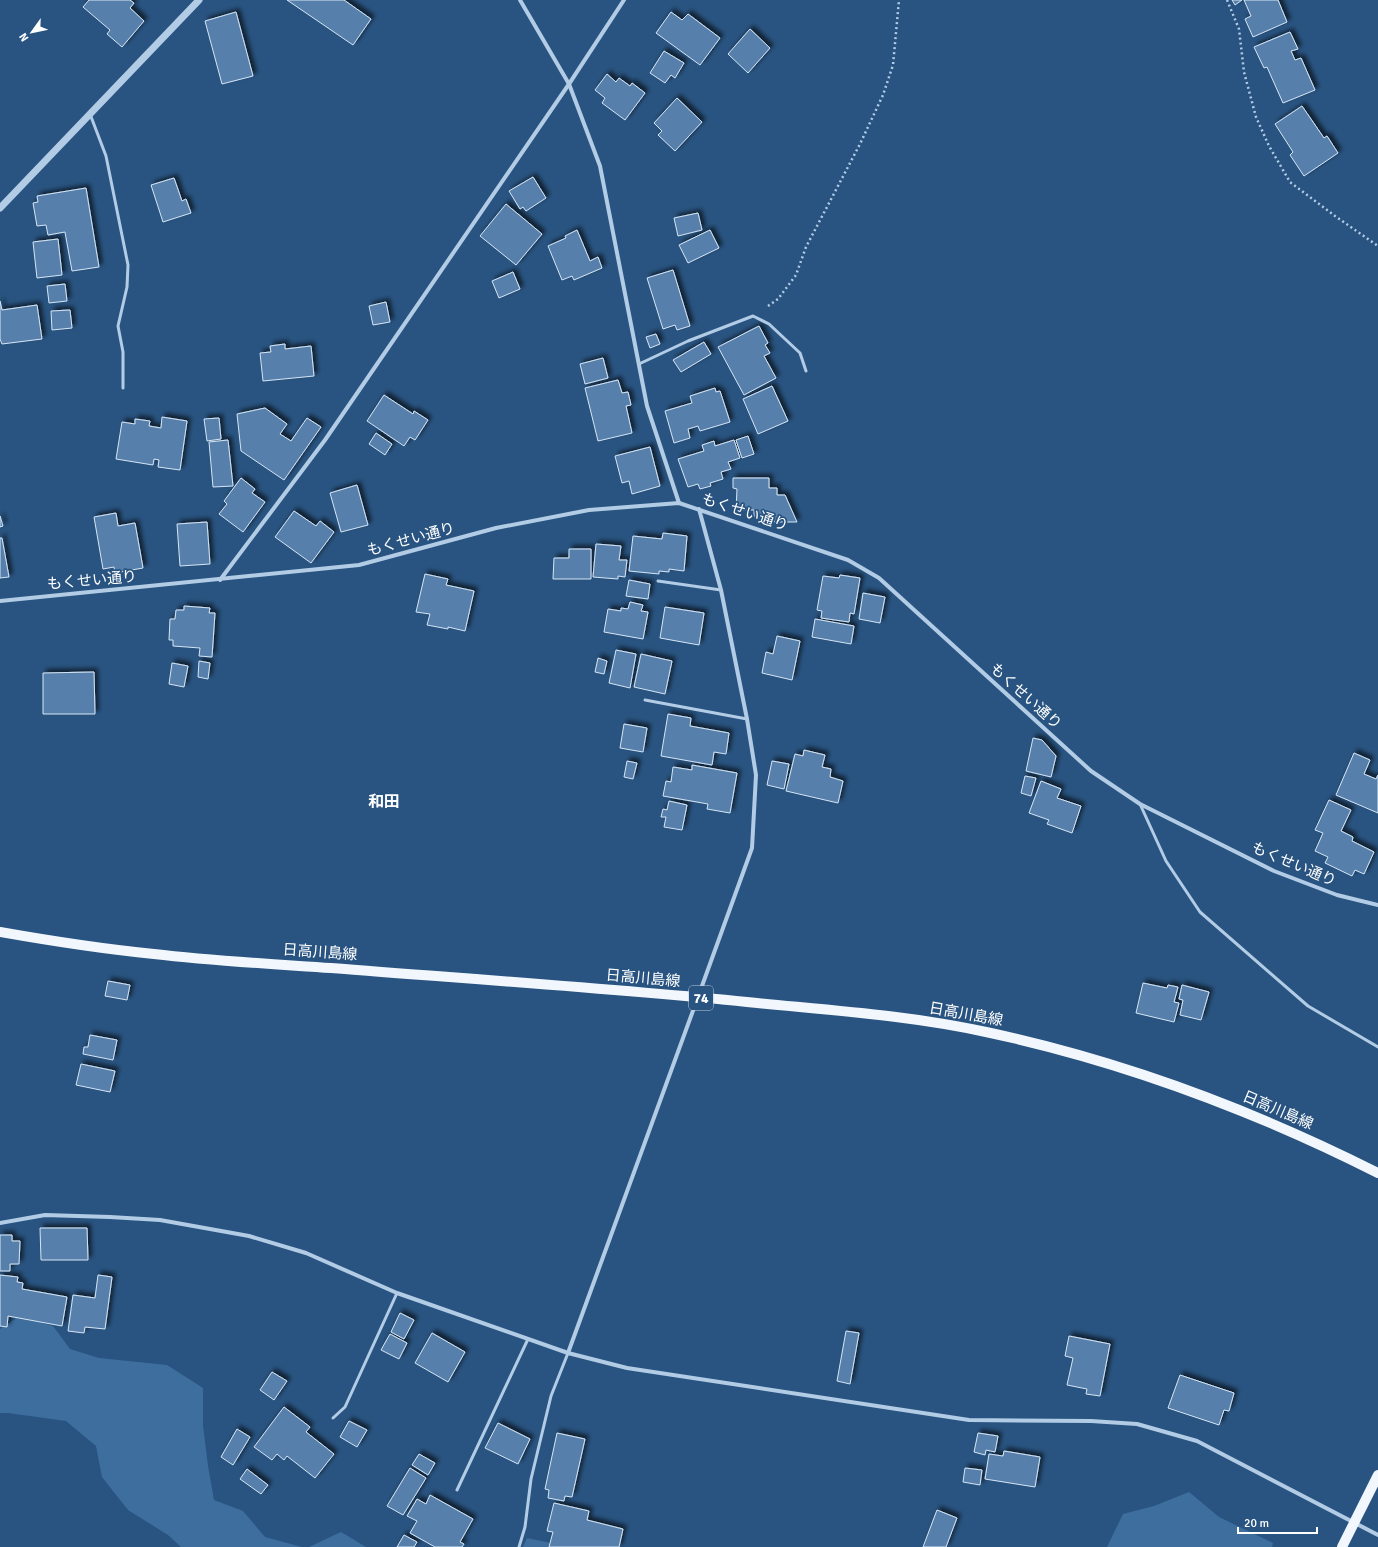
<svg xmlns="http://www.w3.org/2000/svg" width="1378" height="1547" font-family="Signika,'Noto Sans JP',sans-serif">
  <defs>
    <filter id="shadow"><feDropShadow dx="3.5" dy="-3.5" stdDeviation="2" flood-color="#0009"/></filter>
  </defs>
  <rect width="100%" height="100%" fill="#295481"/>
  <g fill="#3e6e9e">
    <path d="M 19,1316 L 53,1326 L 70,1349 L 99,1358 L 167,1365 L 203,1388 L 203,1426 L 208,1466 L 214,1500 L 243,1511 L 265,1537 L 302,1547 L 181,1547 L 168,1535 L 128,1510 L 102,1477 L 96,1446 L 66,1421 L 8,1413 L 0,1413 L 0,1329 Z"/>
    <path d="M 1189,1492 L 1219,1517 L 1273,1543 L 1272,1547 L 1107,1547 L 1123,1514 L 1154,1506 Z"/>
    <path d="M 341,1532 L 366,1547 L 309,1547 Z"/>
    <path d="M 527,1538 L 555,1544 L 577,1547 L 523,1547 Z"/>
  </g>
  <g fill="#5680ab" stroke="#d5e5f5" filter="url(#shadow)">
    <path d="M 89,0 L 130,0 L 134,3 L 130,8 L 144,21 L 122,47 L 107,34 L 110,30 L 83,7 Z"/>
    <path d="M 287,0 L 344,0 L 371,19 L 353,45 Z"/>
    <path d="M 1232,0 L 1242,0 L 1235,5 Z"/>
    <path d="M 1244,0 L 1278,0 L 1287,22 L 1253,37 L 1245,19 L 1251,16 Z"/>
    <path d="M 236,12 L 253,76 L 222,84 L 205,21 Z"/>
    <path d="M 671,12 L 682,20 L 688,14 L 720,38 L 700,65 L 656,33 Z"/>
    <path d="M 750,29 L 770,48 L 748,73 L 728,54 Z"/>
    <path d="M 1290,32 L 1298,49 L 1291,51 L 1295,60 L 1301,58 L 1315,90 L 1283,103 L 1267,67 L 1264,68 L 1254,47 Z"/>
    <path d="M 664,51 L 684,63 L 675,78 L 671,75 L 665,83 L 650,73 Z"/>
    <path d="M 607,74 L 616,82 L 619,78 L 630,86 L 632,83 L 645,93 L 625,120 L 602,103 L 605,98 L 595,90 Z"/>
    <path d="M 677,98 L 702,122 L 675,151 L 658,135 L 662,131 L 654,123 Z"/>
    <path d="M 1302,106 L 1324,138 L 1327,136 L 1338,153 L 1304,176 L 1290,155 L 1293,152 L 1275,124 Z"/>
    <path d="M 533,177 L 546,198 L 526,211 L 523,207 L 520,209 L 509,191 Z"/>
    <path d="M 174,178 L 182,201 L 186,199 L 191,213 L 163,222 L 151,185 Z"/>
    <path d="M 86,188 L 99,267 L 72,271 L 65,232 L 48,235 L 46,225 L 37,226 L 33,203 L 38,202 L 37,196 Z"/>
    <path d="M 506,204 L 542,234 L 516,265 L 480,236 Z"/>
    <path d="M 698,213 L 702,230 L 678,236 L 674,218 Z"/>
    <path d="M 577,230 L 590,261 L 598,257 L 602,268 L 574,280 L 572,276 L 562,280 L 548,246 L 566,238 L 565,236 Z"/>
    <path d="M 710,230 L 719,248 L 688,263 L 679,245 Z"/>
    <path d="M 58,239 L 62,275 L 37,278 L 33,242 Z"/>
    <path d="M 673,270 L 690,326 L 677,330 L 675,325 L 663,329 L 647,278 Z"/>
    <path d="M 513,272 L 520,289 L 499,298 L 492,281 Z"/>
    <path d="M 65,284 L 67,301 L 49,303 L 47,286 Z"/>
    <path d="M 0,301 L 2,310 L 37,305 L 42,339 L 2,344 L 0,339 Z"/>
    <path d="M 386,302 L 390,322 L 373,325 L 369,306 Z"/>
    <path d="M 70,310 L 72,328 L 52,330 L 51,311 Z"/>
    <path d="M 759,326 L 768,343 L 765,345 L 770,353 L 764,356 L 776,378 L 744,395 L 718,347 Z"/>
    <path d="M 656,334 L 660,344 L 650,348 L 646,337 Z"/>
    <path d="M 704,342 L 711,354 L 681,372 L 673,360 Z"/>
    <path d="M 285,344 L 285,349 L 311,346 L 314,376 L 263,381 L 260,353 L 271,352 L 270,346 Z"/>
    <path d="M 603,358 L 608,378 L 585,384 L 580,364 Z"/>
    <path d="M 618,380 L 622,393 L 628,392 L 631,405 L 626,406 L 632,433 L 598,441 L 585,388 Z"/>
    <path d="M 772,386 L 788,421 L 758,434 L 743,399 Z"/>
    <path d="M 715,388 L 716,392 L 720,391 L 730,422 L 700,431 L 698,426 L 688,429 L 690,438 L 674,443 L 665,411 L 692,403 L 690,396 Z"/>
    <path d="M 384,395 L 413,414 L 414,411 L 428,420 L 415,440 L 410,437 L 404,446 L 367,421 Z"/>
    <path d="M 265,408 L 287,424 L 280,434 L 291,441 L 307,418 L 321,427 L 284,480 L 241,451 L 237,414 Z"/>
    <path d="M 162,417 L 187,421 L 180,470 L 158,467 L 159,460 L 154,459 L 153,465 L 116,459 L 122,422 L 135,424 L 135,419 L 150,421 L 149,426 L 161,428 Z"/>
    <path d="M 219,418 L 221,439 L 207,441 L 204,419 Z"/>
    <path d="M 376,433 L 392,444 L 385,455 L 369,444 Z"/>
    <path d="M 748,436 L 754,454 L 742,458 L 736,440 Z"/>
    <path d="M 228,440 L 233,486 L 213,487 L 209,442 Z"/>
    <path d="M 734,440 L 740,458 L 728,462 L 731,469 L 721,472 L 723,479 L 710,483 L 711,486 L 700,489 L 698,484 L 688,487 L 678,459 L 704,451 L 702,445 L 714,441 L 715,446 Z"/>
    <path d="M 650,447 L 660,486 L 632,494 L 629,481 L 622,483 L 615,456 Z"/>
    <path d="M 241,478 L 255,489 L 252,493 L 265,502 L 243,532 L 219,514 L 227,504 L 224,501 Z"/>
    <path d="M 733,478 L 769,478 L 769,488 L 777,488 L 777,495 L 785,495 L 797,522 L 775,522 L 754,516 L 754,510 L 736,510 L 737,489 L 733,488 Z"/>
    <path d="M 357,485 L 368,525 L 341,532 L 330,493 Z"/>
    <path d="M 294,511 L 316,526 L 320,521 L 334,532 L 311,563 L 275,537 Z"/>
    <path d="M 116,513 L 118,526 L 135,523 L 143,568 L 115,573 L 114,567 L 103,569 L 94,517 Z"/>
    <path d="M 0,516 L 3,526 L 0,527 Z"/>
    <path d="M 207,522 L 210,564 L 180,566 L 177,524 Z"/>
    <path d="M 663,533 L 687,536 L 684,571 L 669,569 L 669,572 L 659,571 L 659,574 L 629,571 L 633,536 L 662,539 Z"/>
    <path d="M 0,538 L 2,538 L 9,577 L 0,578 Z"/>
    <path d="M 596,544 L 621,546 L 619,560 L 627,560 L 625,577 L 618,576 L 618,579 L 593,577 Z"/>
    <path d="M 569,549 L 591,549 L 591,579 L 553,579 L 554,558 L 569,558 Z"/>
    <path d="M 425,574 L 448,579 L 446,585 L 474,591 L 465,631 L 448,627 L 448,629 L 427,625 L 430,614 L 416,612 Z"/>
    <path d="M 840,575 L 860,578 L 854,614 L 850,613 L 849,622 L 821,618 L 822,611 L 817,610 L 823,576 L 839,578 Z"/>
    <path d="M 629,580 L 650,584 L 648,599 L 626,596 Z"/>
    <path d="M 863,593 L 885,597 L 880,623 L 859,619 Z"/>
    <path d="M 630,602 L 643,605 L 641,611 L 648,612 L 643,639 L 604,632 L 608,609 L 621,611 L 621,608 L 628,609 Z"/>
    <path d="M 184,606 L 210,608 L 209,613 L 215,613 L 212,657 L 199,656 L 200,648 L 173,646 L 173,640 L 169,640 L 170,619 L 175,619 L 176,610 L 184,610 Z"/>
    <path d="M 665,607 L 704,613 L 699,645 L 660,638 Z"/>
    <path d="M 815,619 L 854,626 L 851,644 L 812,637 Z"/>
    <path d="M 777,636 L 800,641 L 792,680 L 762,673 L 766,652 L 773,654 Z"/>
    <path d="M 616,650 L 636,654 L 630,688 L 609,683 Z"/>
    <path d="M 641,654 L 672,661 L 665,694 L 634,687 Z"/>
    <path d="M 598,658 L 607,661 L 604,674 L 595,672 Z"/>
    <path d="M 199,661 L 210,663 L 208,679 L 198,677 Z"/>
    <path d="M 172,663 L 188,666 L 184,687 L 169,684 Z"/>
    <path d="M 94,672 L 95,714 L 43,714 L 43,673 Z"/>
    <path d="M 668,714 L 691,718 L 690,726 L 729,733 L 726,754 L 714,752 L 712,765 L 661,756 Z"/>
    <path d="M 624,724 L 647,728 L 643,752 L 620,748 Z"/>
    <path d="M 1033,738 L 1042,740 L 1056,756 L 1051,777 L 1026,771 Z"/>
    <path d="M 804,750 L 825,755 L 822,767 L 831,769 L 830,777 L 843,781 L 838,803 L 786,791 L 795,754 L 803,756 Z"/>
    <path d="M 1354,753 L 1370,760 L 1364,774 L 1376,779 L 1378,775 L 1378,813 L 1336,795 Z"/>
    <path d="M 627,761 L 637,763 L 633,779 L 624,777 Z"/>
    <path d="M 772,761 L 789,764 L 784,789 L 767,785 Z"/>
    <path d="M 692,765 L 737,773 L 730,813 L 707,809 L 708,804 L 663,796 L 666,781 L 671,782 L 673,767 L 692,770 Z"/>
    <path d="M 1025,776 L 1036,778 L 1031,796 L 1021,793 Z"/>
    <path d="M 1041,781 L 1061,789 L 1057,798 L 1081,806 L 1072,833 L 1047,824 L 1049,820 L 1029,813 Z"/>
    <path d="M 1329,800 L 1351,810 L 1341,831 L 1353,837 L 1352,841 L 1374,852 L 1364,874 L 1355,870 L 1352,876 L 1325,863 L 1328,857 L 1315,851 L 1323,833 L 1315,830 Z"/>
    <path d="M 669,801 L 687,805 L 682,830 L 664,827 L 666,817 L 661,817 L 663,809 L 667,810 Z"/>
    <path d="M 108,981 L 130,985 L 127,1000 L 105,996 Z"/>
    <path d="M 1143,983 L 1167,988 L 1168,985 L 1178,987 L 1174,1002 L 1179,1003 L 1174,1022 L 1136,1013 Z"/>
    <path d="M 1182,985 L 1209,992 L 1201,1020 L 1180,1015 L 1183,1000 L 1179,999 Z"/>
    <path d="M 90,1035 L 117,1040 L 113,1060 L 83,1054 L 84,1047 L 88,1047 Z"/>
    <path d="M 81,1064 L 115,1071 L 110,1092 L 76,1085 Z"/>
    <path d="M 40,1228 L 87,1228 L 88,1260 L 41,1260 Z"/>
    <path d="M 0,1235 L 12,1235 L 12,1241 L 20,1241 L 19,1264 L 10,1264 L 10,1271 L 0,1271 Z"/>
    <path d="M 0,1275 L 18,1277 L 17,1282 L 23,1283 L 22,1289 L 67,1297 L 62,1326 L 8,1316 L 7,1327 L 0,1326 Z"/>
    <path d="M 98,1275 L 112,1277 L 105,1329 L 85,1327 L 84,1333 L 68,1331 L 73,1295 L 95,1298 Z"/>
    <path d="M 400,1313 L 414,1320 L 404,1339 L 391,1332 Z"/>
    <path d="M 846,1331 L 859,1333 L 850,1384 L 837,1381 Z"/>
    <path d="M 432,1333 L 465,1352 L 448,1382 L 415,1363 Z"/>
    <path d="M 390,1334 L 407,1343 L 399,1359 L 381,1350 Z"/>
    <path d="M 1069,1336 L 1110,1344 L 1100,1396 L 1086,1394 L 1087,1389 L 1067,1385 L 1073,1358 L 1065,1356 Z"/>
    <path d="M 272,1372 L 287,1381 L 274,1400 L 260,1390 Z"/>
    <path d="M 1180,1375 L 1234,1393 L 1229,1411 L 1224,1410 L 1219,1425 L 1168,1408 Z"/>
    <path d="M 284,1407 L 310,1427 L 306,1432 L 334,1454 L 315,1478 L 287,1456 L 284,1460 L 277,1454 L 272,1460 L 254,1447 Z"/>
    <path d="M 349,1421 L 367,1430 L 357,1447 L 340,1437 Z"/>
    <path d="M 498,1423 L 530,1439 L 518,1464 L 485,1448 Z"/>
    <path d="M 237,1429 L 250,1437 L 233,1465 L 221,1457 Z"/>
    <path d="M 557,1433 L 585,1439 L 572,1497 L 565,1496 L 564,1501 L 548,1498 L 549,1490 L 545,1489 Z"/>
    <path d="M 978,1433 L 998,1436 L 995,1452 L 986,1450 L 985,1455 L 974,1452 Z"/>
    <path d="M 1004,1451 L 1040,1457 L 1035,1487 L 985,1479 L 989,1454 L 1003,1456 Z"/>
    <path d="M 419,1454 L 435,1463 L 428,1475 L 412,1465 Z"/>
    <path d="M 410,1468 L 426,1478 L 403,1515 L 387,1506 Z"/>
    <path d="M 965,1468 L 982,1470 L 980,1485 L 963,1482 Z"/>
    <path d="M 247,1469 L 268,1485 L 261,1494 L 240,1479 Z"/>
    <path d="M 430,1495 L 473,1519 L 460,1542 L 464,1544 L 462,1547 L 435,1547 L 410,1533 L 417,1521 L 407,1516 L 417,1499 L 426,1504 Z"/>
    <path d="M 554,1503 L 589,1511 L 587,1520 L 623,1529 L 619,1547 L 549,1547 L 553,1532 L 547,1531 Z"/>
    <path d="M 937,1510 L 957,1518 L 946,1547 L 923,1547 Z"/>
    <path d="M 404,1535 L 417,1542 L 414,1547 L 397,1547 Z"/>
  </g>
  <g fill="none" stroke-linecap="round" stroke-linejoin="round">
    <g stroke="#b2cce6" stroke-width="2.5" stroke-dasharray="2 3" stroke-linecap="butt">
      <path d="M 1227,0 L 1239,29 L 1244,72 L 1256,117 L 1269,146 L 1290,182 L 1335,216 L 1378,246"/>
      <path d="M 768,306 L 778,299 L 796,275 L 806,247 L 860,144 L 883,95 L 893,65 L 899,0"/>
    </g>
    <g stroke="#b2cce6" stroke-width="3">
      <path d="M 90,114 L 106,156 L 128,265 L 127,287 L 118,326 L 123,352 L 123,388"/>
      <path d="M 639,364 L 688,341 L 753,316 L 769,324 L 800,353 L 806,371"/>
      <path d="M 658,581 L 721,590"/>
      <path d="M 645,700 L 747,719"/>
      <path d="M 1140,804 L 1166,861 L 1200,912 L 1308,1006 L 1378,1047"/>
      <path d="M 333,1418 L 345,1407 L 397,1293"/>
      <path d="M 457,1490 L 528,1339"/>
      <path d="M 519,1547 L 525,1527 L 531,1479 L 551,1396 L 568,1353"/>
    </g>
    <g stroke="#b2cce6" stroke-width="4">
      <path d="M 520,0 L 569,84 L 600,166 L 647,406 L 679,503"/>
      <path d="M 220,580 L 325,440 L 569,84 L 624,0"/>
      <path d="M 0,601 L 359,565 L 496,528 L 589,510 L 679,503 L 848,560 L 879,578 L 1091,771 L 1140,804 L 1274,871 L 1337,895 L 1378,905"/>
      <path d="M 0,1223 L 45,1215 L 110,1217 L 160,1220 L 249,1236 L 306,1253 L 397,1293 L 568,1353 L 627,1368 L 969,1420 L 1091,1421 L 1137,1424 L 1197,1441 L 1378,1535"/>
      <path d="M 568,1353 L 698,997 L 752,848 L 756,775 L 747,719 L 721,590 L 699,509"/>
    </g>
    <path stroke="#b2cce6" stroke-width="7" d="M 0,208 L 199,0"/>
    <g stroke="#f2f7fd" stroke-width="10">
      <path d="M 0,932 C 51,941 102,949 154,954 C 213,961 272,964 331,968 C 469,979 608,988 747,1002 C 826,1010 908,1015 986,1032 C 1122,1061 1253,1110 1378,1173"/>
      <path d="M 1342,1547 L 1378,1475"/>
    </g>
  </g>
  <g text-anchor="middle" stroke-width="3.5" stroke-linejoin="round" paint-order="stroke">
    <rect fill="#295481" stroke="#bfccd9" stroke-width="1" x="689" y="986" width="24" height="24" rx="3"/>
    <g font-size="14" font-weight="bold" fill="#fff">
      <text x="701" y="1003">74</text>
    </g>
    <g font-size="15" fill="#fff" stroke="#295481">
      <text transform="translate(745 512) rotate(18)" y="5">もくせい通り</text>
      <text transform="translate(411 539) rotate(-15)" y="5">もくせい通り</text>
      <text transform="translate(92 580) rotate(-5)" y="5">もくせい通り</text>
      <text transform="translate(1026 696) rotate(42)" y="5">もくせい通り</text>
      <text transform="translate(1294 864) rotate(23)" y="5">もくせい通り</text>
      <text transform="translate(320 952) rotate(4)" y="5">日高川島線</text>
      <text transform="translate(643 978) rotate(5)" y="5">日高川島線</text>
      <text transform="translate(966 1014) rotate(10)" y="5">日高川島線</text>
      <text transform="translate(1278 1110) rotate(23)" y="5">日高川島線</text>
    </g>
    <g font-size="16" font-weight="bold" fill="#fff" stroke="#295481">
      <text x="384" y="807">和田</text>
    </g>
  </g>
  <g transform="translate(32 32) rotate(237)" stroke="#295481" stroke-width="3" paint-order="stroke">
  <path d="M0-3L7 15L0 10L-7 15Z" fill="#ffffff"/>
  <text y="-6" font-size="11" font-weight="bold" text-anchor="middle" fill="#ffffff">N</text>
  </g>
  <path d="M1238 1527v6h79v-6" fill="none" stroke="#ffffff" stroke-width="2"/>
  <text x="1244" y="1527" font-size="12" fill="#ffffff" stroke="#295481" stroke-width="3" paint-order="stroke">20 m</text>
</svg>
